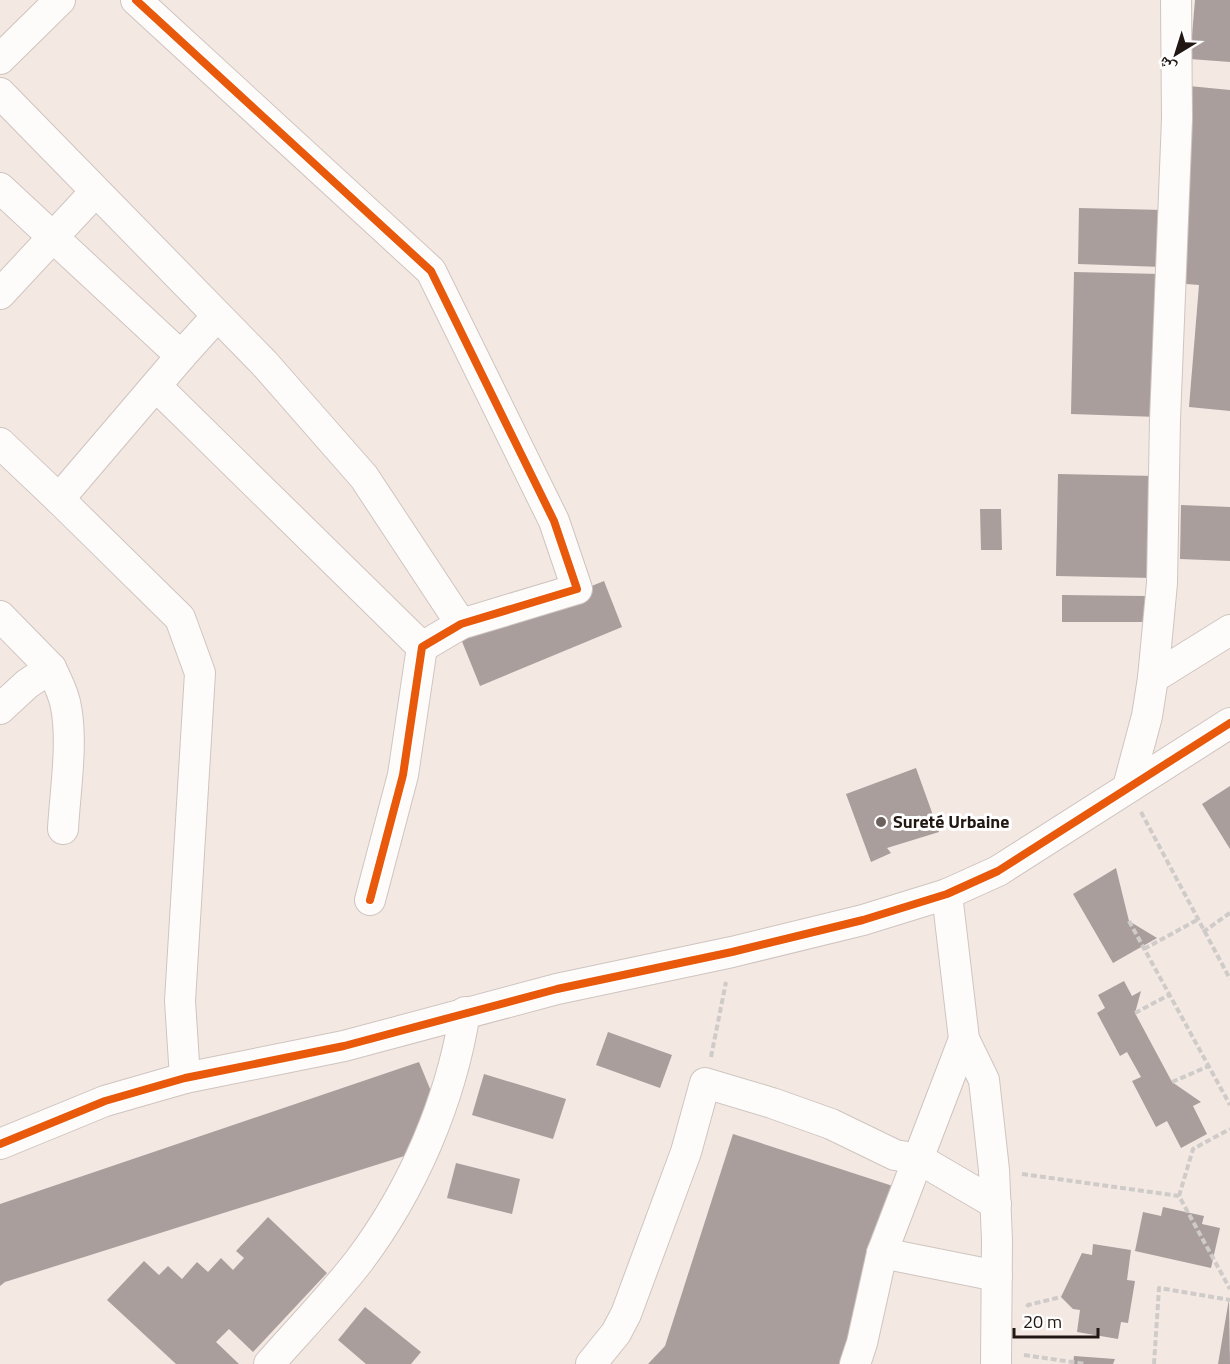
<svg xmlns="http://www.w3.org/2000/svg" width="1230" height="1364" font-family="'Titillium Web','Noto Naskh Arabic',sans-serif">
  <rect width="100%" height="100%" fill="#f4e8e3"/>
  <g fill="#a99e9c">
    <path d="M 1195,0 L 1230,0 L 1230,62 L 1190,59 Z"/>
    <path d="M 1189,86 L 1230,90 L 1230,411 L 1189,407 L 1199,285 L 1174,283 Z"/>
    <path d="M 1079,208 L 1164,210 L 1162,267 L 1078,264 Z"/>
    <path d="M 1074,272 L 1161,274 L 1158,417 L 1071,414 Z"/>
    <path d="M 1058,474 L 1155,476 L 1153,578 L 1056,576 Z"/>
    <path d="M 1181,505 L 1230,507 L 1230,561 L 1180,559 Z"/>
    <path d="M 980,509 L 1001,509 L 1002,550 L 981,550 Z"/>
    <path d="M 604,581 L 622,627 L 480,686 L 461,639 Z"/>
    <path d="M 1062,595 L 1145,596 L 1145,622 L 1062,622 Z"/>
    <path d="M 916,768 L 939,832 L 887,848 L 891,853 L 871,862 L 846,794 Z"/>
    <path d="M 1230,786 L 1230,849 L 1202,804 Z"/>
    <path d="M 1116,868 L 1129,921 L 1157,938 L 1113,963 L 1073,894 Z"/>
    <path d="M 1124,981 L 1132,996 L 1141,991 L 1135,1013 L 1172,1082 L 1201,1102 L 1193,1106 L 1207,1134 L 1181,1148 L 1167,1121 L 1156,1127 L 1132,1081 L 1141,1077 L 1127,1052 L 1120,1056 L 1097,1013 L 1105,1008 L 1098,995 Z"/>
    <path d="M 608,1032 L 672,1055 L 660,1088 L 596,1065 Z"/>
    <path d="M 419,1062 L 433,1096 L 414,1153 L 5,1282 L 0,1286 L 0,1204 Z"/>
    <path d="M 484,1074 L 566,1099 L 553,1139 L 472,1115 Z"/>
    <path d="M 733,1134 L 899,1188 L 842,1364 L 648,1364 L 665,1346 Z"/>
    <path d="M 456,1163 L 520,1179 L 512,1214 L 447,1198 Z"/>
    <path d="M 1163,1207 L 1204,1216 L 1202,1224 L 1220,1228 L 1211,1268 L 1135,1251 L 1143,1212 L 1161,1216 Z"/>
    <path d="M 268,1217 L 327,1273 L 253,1352 L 229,1329 L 216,1342 L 239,1364 L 176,1364 L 107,1300 L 144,1261 L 159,1275 L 168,1266 L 182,1279 L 197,1262 L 208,1272 L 221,1258 L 233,1270 L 244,1258 L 236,1251 Z"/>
    <path d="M 1093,1244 L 1131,1250 L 1127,1280 L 1135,1281 L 1128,1323 L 1121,1322 L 1118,1339 L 1077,1332 L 1080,1310 L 1073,1309 L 1061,1297 L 1082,1253 L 1092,1255 Z"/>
    <path d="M 1229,1299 L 1230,1364 L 1218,1364 Z"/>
    <path d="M 365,1307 L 421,1352 L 411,1364 L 366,1364 L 338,1340 Z"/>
    <path d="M 1074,1356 L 1115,1359 L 1113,1364 L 1073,1364 Z"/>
  </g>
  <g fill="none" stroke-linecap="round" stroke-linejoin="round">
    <defs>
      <g id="minor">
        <path d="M 136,0 L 431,271 L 554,521 L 577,589 L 461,624 L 422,647 L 403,775 L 370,900"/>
        <path d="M 0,59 L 60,0"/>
        <path d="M 0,93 L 264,363 L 364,477 L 461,624"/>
        <path d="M 0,188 L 181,356"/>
        <path d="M 0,294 L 95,192"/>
        <path d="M 156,386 L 422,647"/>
        <path d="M 0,443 L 59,499 L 180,618 L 200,673 L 180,1001 L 185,1078"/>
        <path d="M 59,499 L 181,356 L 217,316"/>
        <path d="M 0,616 L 51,668 L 27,684 L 0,709"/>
        <path d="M 51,668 C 57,681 64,693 66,707 C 73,743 65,792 63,829"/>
        <path d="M 1153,678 L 1230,630"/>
        <path d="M 1128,787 L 1147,716 L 1153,678 L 1162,583 L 1165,420 L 1177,119 L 1176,0"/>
        <path d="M 947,894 L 964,1039 L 984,1080 L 994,1170 L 997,1240 L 996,1364"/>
        <path d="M 0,1144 L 105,1101 L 185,1078 L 344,1046 L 557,989 L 732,952 L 863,920 L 947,894 L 998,871 L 1230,723"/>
        <path d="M 882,1253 L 997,1276"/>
        <path d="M 269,1364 C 299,1330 331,1297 359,1261 C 413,1189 451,1101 465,1012"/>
        <path d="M 591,1364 L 616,1333 L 626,1314 L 686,1152 L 705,1083 L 772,1103 L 831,1124 L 895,1155 L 919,1159 L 996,1204"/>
        <path d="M 855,1364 L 862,1343 L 882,1253 L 964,1039"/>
      </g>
    </defs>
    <use href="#minor" stroke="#cfc4bf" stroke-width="32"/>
    <g stroke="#cecbc8" stroke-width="4" stroke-dasharray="6 3" stroke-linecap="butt">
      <path d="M 1141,812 L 1230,979"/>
      <path d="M 1129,921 L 1230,1105"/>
      <path d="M 1203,932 L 1230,913"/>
      <path d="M 1144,949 L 1197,920"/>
      <path d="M 1135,1013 L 1169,995"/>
      <path d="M 711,1057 L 726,982"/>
      <path d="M 1172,1082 L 1209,1066"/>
      <path d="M 1022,1174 L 1179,1196 L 1230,1289"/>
      <path d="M 1179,1196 L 1193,1149 L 1230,1129"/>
      <path d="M 1027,1307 L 1028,1305 L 1061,1297"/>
      <path d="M 1024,1355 L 1086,1364"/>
      <path d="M 1154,1364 L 1159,1288 L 1230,1300"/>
    </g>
    <use href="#minor" stroke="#fdfcfb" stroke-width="30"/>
    <defs>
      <g id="cycleway">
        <path d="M 136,0 L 431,271 L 554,521 L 577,589 L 461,624 L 422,647 L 403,775 L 370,900"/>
        <path d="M 0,1144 L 105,1101 L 185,1078 L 344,1046 L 557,989 L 732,952 L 863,920 L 947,894 L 998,871 L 1230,723"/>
      </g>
    </defs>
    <use href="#cycleway" stroke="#fff" stroke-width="11"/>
    <use href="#cycleway" stroke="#e8590c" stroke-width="8"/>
  </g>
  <circle fill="#6b605c" stroke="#fff" stroke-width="2" cx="881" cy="822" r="6"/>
  <g text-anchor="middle" stroke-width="6" stroke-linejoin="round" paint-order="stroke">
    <g font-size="18" font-weight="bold" fill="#211713" stroke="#fff" text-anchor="start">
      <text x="893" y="828">Sureté Urbaine</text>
    </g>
  </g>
  <g transform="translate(1176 54) rotate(218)" stroke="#ffffff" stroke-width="4.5" paint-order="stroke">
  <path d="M0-4.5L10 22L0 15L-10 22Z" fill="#211713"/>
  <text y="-9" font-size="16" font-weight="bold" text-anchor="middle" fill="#211713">ش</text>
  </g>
  <path d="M1014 1328v9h84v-9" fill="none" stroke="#211713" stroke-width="3"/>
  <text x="1023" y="1328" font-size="18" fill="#211713" stroke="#ffffff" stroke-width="4.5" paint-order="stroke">20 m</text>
</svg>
